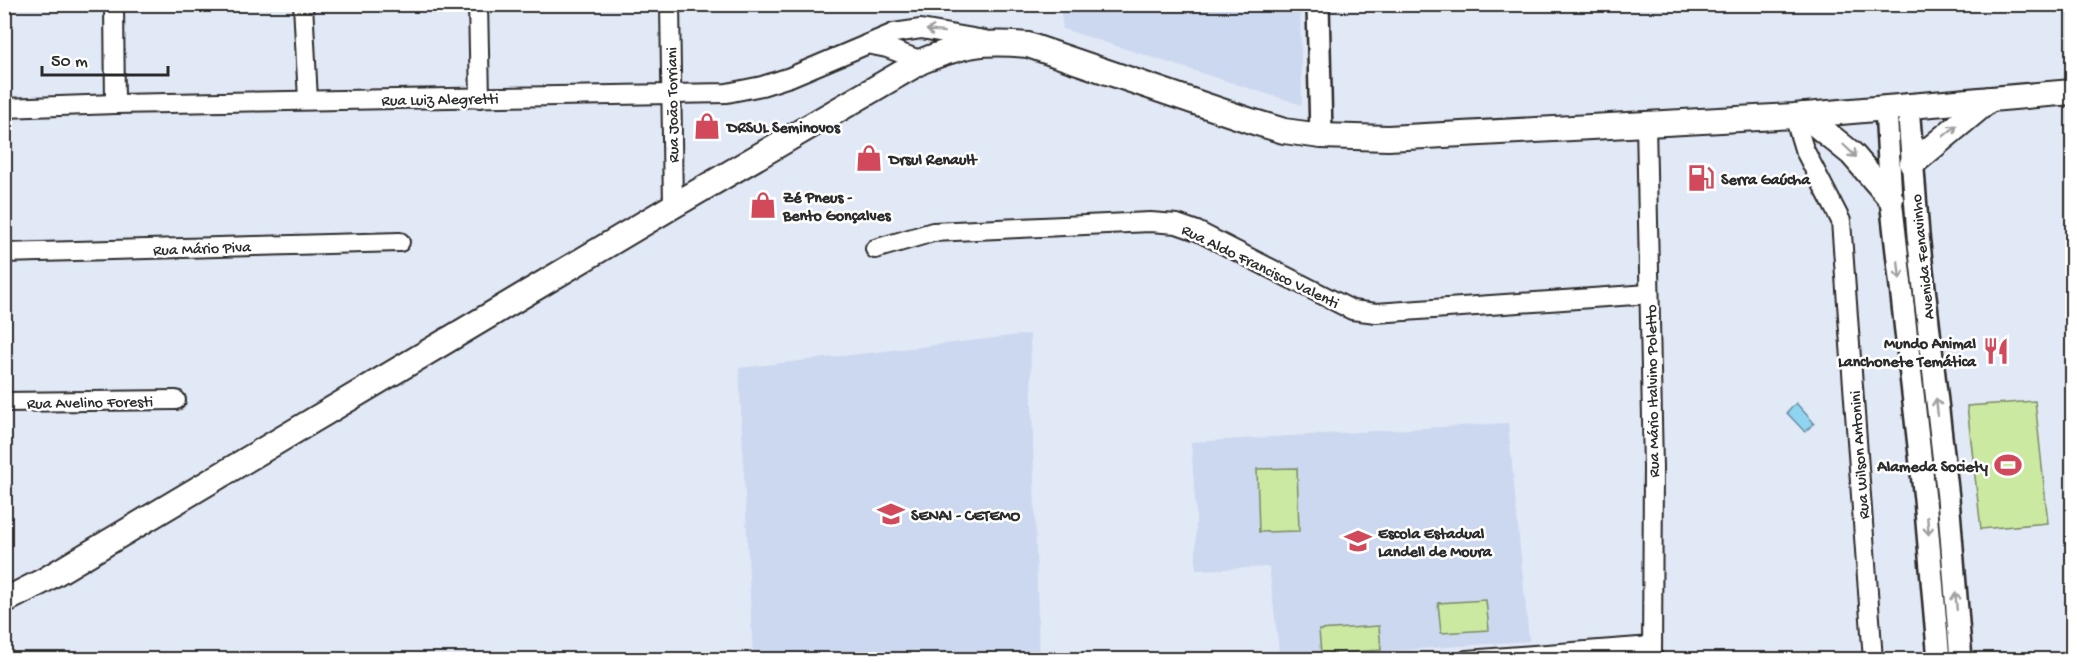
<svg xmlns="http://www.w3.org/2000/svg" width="2077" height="664" font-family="'Gochi Hand',sans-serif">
  <rect width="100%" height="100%" fill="#e1e8f6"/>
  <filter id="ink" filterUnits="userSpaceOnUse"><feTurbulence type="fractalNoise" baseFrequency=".0167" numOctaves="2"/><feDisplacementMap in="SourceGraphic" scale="12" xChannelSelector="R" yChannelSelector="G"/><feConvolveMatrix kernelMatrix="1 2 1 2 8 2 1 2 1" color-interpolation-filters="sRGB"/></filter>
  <g filter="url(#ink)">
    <g fill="#ccd8ef">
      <path d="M 1060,5 L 1300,5 L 1302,105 L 1063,29 Z"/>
      <path d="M 1030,334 L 1039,659 L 753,659 L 739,368 Z"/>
      <path d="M 1508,423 L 1529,641 L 1280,659 L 1269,567 L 1196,570 L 1196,515 L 1191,442 Z"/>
    </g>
    <g fill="#cbe9a1" stroke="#7b8a66" stroke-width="1.5">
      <path d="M 2035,401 L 2048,523 L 1981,529 L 1967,406 Z"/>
      <path d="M 1297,468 L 1299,531 L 1259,532 L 1257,469 Z"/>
      <path d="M 1486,600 L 1489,630 L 1441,633 L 1438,603 Z"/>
      <path d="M 1379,626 L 1381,650 L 1321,654 L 1319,630 Z"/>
    </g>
    <path fill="#8fd4f1" stroke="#6790a2" stroke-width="1.5" d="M 1796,403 L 1814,423 L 1805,432 L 1787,413 Z"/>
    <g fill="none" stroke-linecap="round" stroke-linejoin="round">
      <defs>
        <g id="minor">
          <path d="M 114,4 L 115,104"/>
          <path d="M 303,4 L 308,100"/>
          <path d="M 478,4 L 480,98"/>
          <path d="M 670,4 L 673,206"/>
          <path d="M 867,44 L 887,48 L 922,61"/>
          <path d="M 4,108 L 115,104 L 727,93 L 762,86 L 790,77 L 894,33 L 921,29 L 985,40"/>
          <path d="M 1794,116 L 1804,149 L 1841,221 L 1873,660"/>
          <path d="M 1646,123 L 1653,468 L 1652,660"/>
          <path d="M 875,249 L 933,232 L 1150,222 L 1177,224 L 1197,231 L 1352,310 L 1376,313 L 1649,294"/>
          <path d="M 4,253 L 400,242"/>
          <path d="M 4,402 L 176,400"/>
          <path d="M 1467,660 L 1652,646"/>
        </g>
        <g id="tertiary">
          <path d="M 1318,4 L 1321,136"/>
          <path d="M 1908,105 L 1918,235 L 1948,498 L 1961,660"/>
          <path d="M 1886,107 L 1891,199 L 1925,499 L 1939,660"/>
        </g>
        <g id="secondary">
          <path d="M 1804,115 L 1852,154 L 1891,199"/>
          <path d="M 1912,164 L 1990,99"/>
          <path d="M 4,601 L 43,581 L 673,206 L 922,61 C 965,44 982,41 1028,45 L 1251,121 L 1284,131 L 1321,136 L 1388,138 L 1794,116 L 2072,92"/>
        </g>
      </defs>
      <use href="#minor" stroke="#2b2b2b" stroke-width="22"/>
      <use href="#tertiary" stroke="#2b2b2b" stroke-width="26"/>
      <use href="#secondary" stroke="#2b2b2b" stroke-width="28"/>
      <use href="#minor" stroke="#fff" stroke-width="18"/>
      <use href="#tertiary" stroke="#fff" stroke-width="21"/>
      <use href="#secondary" stroke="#fff" stroke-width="24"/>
    </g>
    <defs><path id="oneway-shaft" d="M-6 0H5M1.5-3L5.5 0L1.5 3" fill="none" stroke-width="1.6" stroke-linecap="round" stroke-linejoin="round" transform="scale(1.5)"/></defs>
    <g stroke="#a0a0a0">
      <use href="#oneway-shaft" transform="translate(935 31) rotate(-173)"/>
      <use href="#oneway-shaft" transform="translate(1950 131) rotate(-39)"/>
      <use href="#oneway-shaft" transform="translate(1850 151) rotate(44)"/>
      <use href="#oneway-shaft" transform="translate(1899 270) rotate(84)"/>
      <use href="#oneway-shaft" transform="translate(1937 407) rotate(-96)"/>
      <use href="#oneway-shaft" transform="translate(1928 526) rotate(85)"/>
      <use href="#oneway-shaft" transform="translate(1956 601) rotate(-95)"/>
    </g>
  </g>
  <defs>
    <symbol id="shop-bare" viewBox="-9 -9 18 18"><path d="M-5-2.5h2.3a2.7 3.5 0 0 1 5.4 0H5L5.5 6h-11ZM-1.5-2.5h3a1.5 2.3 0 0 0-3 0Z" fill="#d1495b" stroke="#fff" stroke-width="2.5" paint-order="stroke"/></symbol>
    <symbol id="fuel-bare" viewBox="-9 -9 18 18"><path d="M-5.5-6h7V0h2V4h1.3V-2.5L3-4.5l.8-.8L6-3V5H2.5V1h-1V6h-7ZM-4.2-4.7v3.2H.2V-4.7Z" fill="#d1495b" stroke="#fff" stroke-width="2.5" paint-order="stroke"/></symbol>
    <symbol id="restaurant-bare" viewBox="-9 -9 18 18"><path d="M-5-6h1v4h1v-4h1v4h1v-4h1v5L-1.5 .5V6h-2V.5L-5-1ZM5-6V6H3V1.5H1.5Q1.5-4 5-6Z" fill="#d1495b" stroke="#fff" stroke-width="2.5" paint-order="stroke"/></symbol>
    <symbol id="stadium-bare" viewBox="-9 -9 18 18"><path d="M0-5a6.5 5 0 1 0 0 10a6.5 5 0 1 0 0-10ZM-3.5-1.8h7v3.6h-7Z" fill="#d1495b" stroke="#fff" stroke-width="2.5" paint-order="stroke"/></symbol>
    <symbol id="university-bare" viewBox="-9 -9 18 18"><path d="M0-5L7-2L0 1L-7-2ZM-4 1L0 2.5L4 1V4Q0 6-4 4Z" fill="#d1495b" stroke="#fff" stroke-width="2.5" paint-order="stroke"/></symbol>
    <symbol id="school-bare" viewBox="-9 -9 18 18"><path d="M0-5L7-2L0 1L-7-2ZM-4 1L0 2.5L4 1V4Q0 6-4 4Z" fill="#d1495b" stroke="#fff" stroke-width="2.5" paint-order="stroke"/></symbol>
  </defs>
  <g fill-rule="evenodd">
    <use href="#shop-bare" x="688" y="107" width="38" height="38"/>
    <use href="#shop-bare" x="850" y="139" width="38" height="38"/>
    <use href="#fuel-bare" x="1682" y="159" width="38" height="38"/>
    <use href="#shop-bare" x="744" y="186" width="38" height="38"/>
    <use href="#restaurant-bare" x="1977" y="332" width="38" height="38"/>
    <use href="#stadium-bare" x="1989" y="446" width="38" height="38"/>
    <use href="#university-bare" x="872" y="495" width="38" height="38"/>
    <use href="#school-bare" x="1339" y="522" width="38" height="38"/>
  </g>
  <g text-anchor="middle" stroke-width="5" stroke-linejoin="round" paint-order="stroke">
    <g font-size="16" fill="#2b2b2b" stroke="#fff">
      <text transform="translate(440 98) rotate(-1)" y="6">Rua Luiz Alegretti</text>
      <text transform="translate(671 105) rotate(-91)" y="6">Rua João Torriani</text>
      <text transform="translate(202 247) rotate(-2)" y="6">Rua Mário Piva</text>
      <text transform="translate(1921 257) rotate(-96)" y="6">Avenida Fenavinho</text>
      <text transform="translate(1261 265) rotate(26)" y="6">Rua Aldo Francisco Valenti</text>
      <text transform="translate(1651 391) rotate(-91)" y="6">Rua Mário Italvino Poletto</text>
      <text transform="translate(90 401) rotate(-1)" y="6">Rua Avelino Foresti</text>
      <text transform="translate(1858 455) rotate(-94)" y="6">Rua Wilson Antonini</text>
    </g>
    <g font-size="16" font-weight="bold" fill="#2b2b2b" stroke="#fff" text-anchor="start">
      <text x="727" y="132">DRSUL Seminovos</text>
      <text x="889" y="164">Drsul Renault</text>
      <text x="1721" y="184">Serra Gaúcha</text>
      <text x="783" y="202">Zé Pneus -<tspan x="783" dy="18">Bento Gonçalves</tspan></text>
      <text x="1976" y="348" text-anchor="end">Mundo Animal<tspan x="1976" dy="18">Lanchonete Temática</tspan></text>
      <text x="1988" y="471" text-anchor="end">Alameda Society</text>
      <text x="911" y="520">SENAI - CETEMO</text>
      <text x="1378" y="538">Escola Estadual<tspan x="1378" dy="18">Landell de Moura</tspan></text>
    </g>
  </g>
  <rect width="2077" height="664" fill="none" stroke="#fff" stroke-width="24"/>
  <rect x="12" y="12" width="2053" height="640" fill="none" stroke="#2b2b2b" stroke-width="2" filter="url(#ink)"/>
  <path d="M42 66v9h126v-9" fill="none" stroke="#2b2b2b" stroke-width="3"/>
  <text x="51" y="66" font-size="18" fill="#2b2b2b" stroke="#ffffff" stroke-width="4.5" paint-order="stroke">50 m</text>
</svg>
